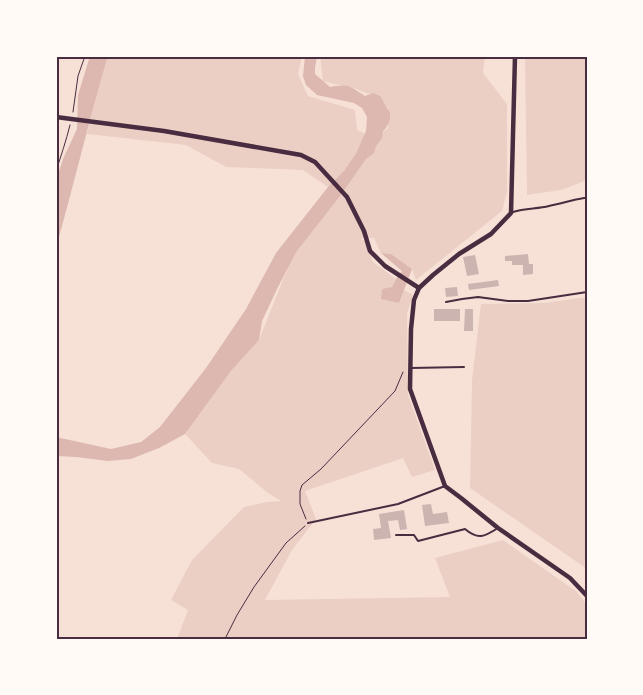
<svg xmlns="http://www.w3.org/2000/svg" width="643" height="695" font-family="'Varela Round',sans-serif">
  <rect width="100%" height="100%" fill="#f7e1d7"/>
  <g fill="#ebcfc5">
    <path d="M 108,56 L 302,56 L 298,74 L 308,96 L 355,110 L 357,130 L 375,138 L 388,128 L 388,108 L 377,97 L 356,89 L 323,81 L 320,56 L 485,56 L 483,73 L 507,104 L 507,192 L 502,211 L 416,280 L 412,269 L 391,254 L 381,253 L 374,238 L 360,238 L 365,241 L 373,262 L 396,279 L 392,287 L 399,303 L 404,290 L 413,295 L 407,314 L 408,395 L 435,470 L 412,477 L 403,458 L 305,491 L 316,519 L 292,550 L 265,600 L 450,597 L 435,558 L 503,540 L 577,592 L 587,605 L 587,639 L 568,639 L 564,637 L 563,639 L 177,639 L 188,610 L 171,600 L 192,560 L 244,507 L 267,502 L 281,501 L 268,493 L 239,469 L 212,463 L 185,434 L 231,371 L 259,340 L 284,277 L 297,251 L 320,221 L 345,183 L 328,187 L 303,170 L 226,167 L 186,145 L 87,134 L 95,102 Z"/>
    <path d="M 525,56 L 587,56 L 587,180 L 561,190 L 527,195 Z"/>
    <path d="M 587,297 L 587,569 L 470,488 L 472,380 L 481,304 L 544,303 Z"/>
  </g>
  <g fill="#dcb8b0">
    <path d="M 90,56 L 108,56 C 89,120 74,184 56,248 L 56,180 L 63,159 L 77,129 L 78,95 Z"/>
    <path d="M 305,56 L 317,56 L 315,68 L 315,74 L 330,87 C 336,86 344,84 350,87 C 355,89 360,93 365,96 L 373,93 L 380,96 L 390,113 L 390,120 L 386,128 L 383,131 L 382,138 L 376,146 L 374,153 L 366,159 L 340,196 L 297,251 L 278,287 L 262,321 L 259,340 L 231,371 L 185,434 L 159,448 L 131,459 L 108,461 L 76,457 L 56,456 L 56,437 L 111,449 L 141,442 L 160,427 L 206,368 L 246,309 L 276,253 L 328,187 L 344,171 L 356,154 L 366,131 L 367,117 L 362,108 L 354,103 L 317,95 L 306,85 L 303,76 Z"/>
    <path d="M 381,253 L 391,254 L 412,269 L 399,303 L 381,299 L 382,289 L 392,287 L 396,279 L 402,271 Z"/>
  </g>
  <g fill="#ccb4b1">
    <path d="M 528,254 L 529,264 L 533,264 L 533,274 L 523,275 L 523,265 L 512,265 L 512,261 L 505,261 L 505,256 Z"/>
    <path d="M 475,255 L 479,274 L 467,276 L 463,257 Z"/>
    <path d="M 498,280 L 499,286 L 469,290 L 468,284 Z"/>
    <path d="M 457,287 L 458,296 L 446,297 L 445,288 Z"/>
    <rect x="434" y="309" width="26" height="12"/>
    <path d="M 465,309 L 473,309 L 473,331 L 464,331 Z"/>
    <path d="M 431,504 L 433,514 L 447,512 L 449,523 L 425,526 L 422,505 Z"/>
    <path d="M 404,510 L 407,529 L 400,530 L 398,520 L 388,521 L 391,538 L 374,540 L 373,529 L 381,528 L 379,514 Z"/>
  </g>
  <g fill="none" stroke-linecap="round" stroke-linejoin="round">
    <g stroke="#4a2c40" stroke-width="1">
      <path d="M 73,112 L 78,76 L 85,56"/>
      <path d="M 56,171 C 61,156 66,141 70,125"/>
      <path d="M 306,519 L 300,504 L 300,491 L 302,485 L 321,469 L 395,391 L 403,372"/>
      <path d="M 225,639 L 237,615 L 254,587 L 286,543 L 305,526"/>
    </g>
    <g stroke="#4a2c40" stroke-width="2">
      <path d="M 513,212 C 525,208 537,209 549,206 C 560,204 572,200 584,198 L 587,198"/>
      <path d="M 446,302 L 462,299 L 478,297 L 508,301 L 528,301 L 587,292"/>
      <path d="M 411,368 L 464,367"/>
      <path d="M 308,523 L 398,504 L 445,486"/>
      <path d="M 396,535 L 414,535 L 418,541 L 465,529 C 478,540 484,537 498,528"/>
    </g>
    <g stroke="#4a2c40" stroke-width="4.5">
      <path d="M 515,56 L 511,213 L 491,234 L 459,254 L 433,275 L 419,288 L 414,300 L 411,329 L 410,389 L 445,486 L 461,498 L 498,528 L 570,578 L 587,596"/>
      <path d="M 56,117 L 164,131 L 301,155 L 315,162 L 347,197 L 364,231 L 370,251 L 385,266 L 419,288"/>
    </g>
  </g>
  <rect width="643" height="695" fill="none" stroke="#fffaf5" stroke-width="115"/>
  <rect x="58" y="58" width="528" height="580" fill="none" stroke="#4a2c40" stroke-width="2"/>
</svg>
